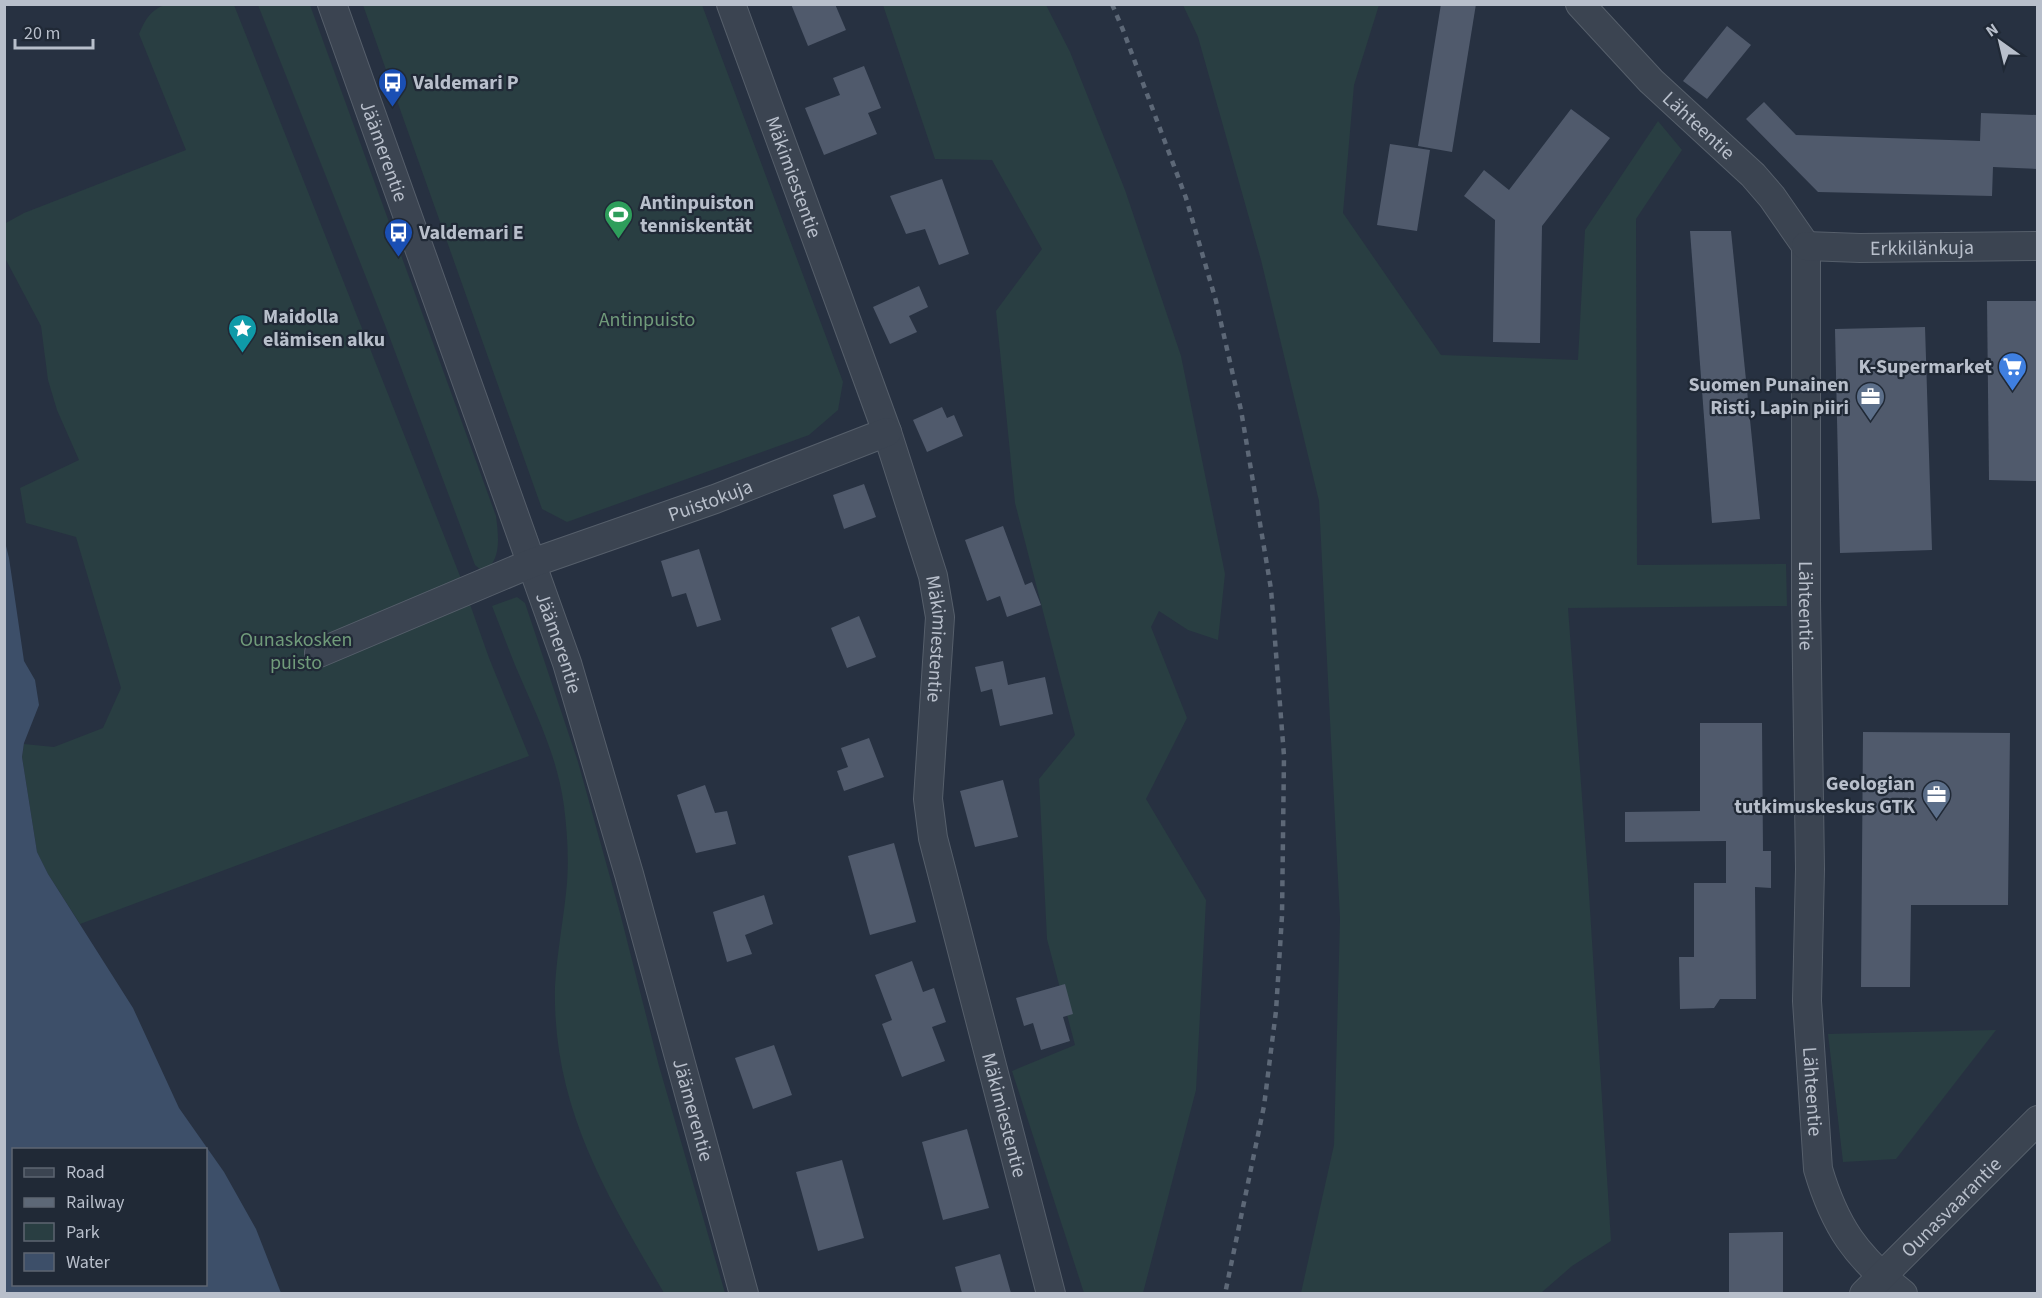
<svg xmlns="http://www.w3.org/2000/svg" width="2042" height="1298" font-family="'Source Sans 3',sans-serif">
  <rect width="100%" height="100%" fill="#273141"/>
  <g fill="#293e42">
    <path d="M 165,5 L 234,5 L 460,576 L 489,658 L 529,756 L 80,924 L 48,874 L 37,852 L 22,757 L 24,744 L 54,747 L 103,728 L 121,688 L 76,537 L 26,523 L 20,488 L 79,460 L 57,410 L 48,380 L 41,326 L 5,258 L 4,224 L 24,213 L 186,150 L 139,34 C 145,20 150,10 165,5 Z"/>
    <path d="M 258,5 L 310,5 L 496,516 C 498,533 503,563 482,571 L 475,565 L 385,325 Z"/>
    <path d="M 363,5 L 702,5 L 843,382 L 838,410 L 809,435 L 567,522 L 542,509 Z"/>
    <path d="M 883,5 L 1046,5 L 1070,52 L 1125,190 L 1181,356 L 1225,574 L 1218,640 L 1188,630 L 1159,611 L 1151,627 L 1187,718 L 1146,799 L 1206,900 L 1196,1090 L 1143,1293 L 1084,1293 L 1012,1071 L 1075,1045 L 1047,939 L 1039,779 L 1075,735 L 1015,503 L 996,311 L 1042,249 L 992,160 L 935,159 Z"/>
    <path d="M 1183,5 L 1379,5 L 1354,85 L 1343,213 L 1441,355 L 1578,360 L 1585,230 L 1658,121 L 1682,150 L 1636,219 L 1637,565 L 1786,564 L 1787,606 L 1568,608 L 1588,878 L 1611,1241 L 1572,1266 L 1541,1293 L 1301,1293 L 1334,1145 L 1340,919 L 1319,501 L 1261,260 L 1198,37 Z"/>
    <path d="M 517,597 L 525,603 L 578,762 L 620,913 L 659,1066 L 725,1293 L 664,1293 C 606,1194 552,1106 555,986 C 557,952 564,917 567,883 C 569,857 567,831 564,806 C 557,754 535,712 515,665 C 507,645 500,626 492,606 Z"/>
    <path d="M 1996,1030 L 1896,1159 L 1843,1162 L 1828,1034 Z"/>
  </g>
  <path fill="#3d4f69" fill-rule="evenodd" d="M 5,542 L 9,558 L 24,661 L 35,680 L 39,705 L 24,743 L 22,757 L 37,852 L 48,874 L 133,1008 L 179,1108 L 224,1172 L 256,1229 L 281,1293 L 5,1293 ZM 14,1150 L 206,1150 L 206,1284 L 14,1284 Z"/>
  <g fill="#505a6c">
    <path d="M 791,4 L 835,4 L 846,30 L 808,46 Z"/>
    <path d="M 1441,4 L 1476,4 L 1452,152 L 1418,146 Z"/>
    <path d="M 1727,26 L 1751,45 L 1707,99 L 1683,81 Z"/>
    <path d="M 864,66 L 881,108 L 868,113 L 877,134 L 824,155 L 805,108 L 840,95 L 833,78 Z"/>
    <path d="M 1764,102 L 1796,135 L 1980,141 L 1981,113 L 2037,115 L 2037,169 L 1993,167 L 1992,196 L 1818,192 L 1746,119 Z"/>
    <path d="M 1571,109 L 1610,138 L 1542,226 L 1540,343 L 1493,342 L 1495,220 L 1464,196 L 1484,170 L 1509,190 Z"/>
    <path d="M 1390,144 L 1430,150 L 1417,231 L 1377,225 Z"/>
    <path d="M 942,179 L 969,254 L 939,265 L 925,229 L 906,234 L 890,196 Z"/>
    <path d="M 1690,231 L 1731,231 L 1760,519 L 1712,523 Z"/>
    <path d="M 919,286 L 928,307 L 909,316 L 917,332 L 890,344 L 873,307 Z"/>
    <path d="M 1987,301 L 2037,301 L 2037,481 L 1989,480 Z"/>
    <path d="M 1925,327 L 1932,550 L 1840,553 L 1835,329 Z"/>
    <path d="M 942,407 L 947,418 L 954,415 L 963,436 L 927,452 L 913,420 Z"/>
    <path d="M 864,484 L 876,517 L 844,529 L 833,495 Z"/>
    <path d="M 1003,526 L 1025,585 L 1032,582 L 1041,605 L 1007,617 L 1000,596 L 987,601 L 965,540 Z"/>
    <path d="M 699,549 L 721,620 L 697,627 L 686,593 L 672,597 L 661,561 Z"/>
    <path d="M 859,616 L 876,657 L 847,668 L 831,628 Z"/>
    <path d="M 1003,661 L 1008,685 L 1045,677 L 1053,714 L 1000,726 L 992,689 L 981,692 L 975,667 Z"/>
    <path d="M 1700,723 L 1762,723 L 1763,851 L 1771,851 L 1771,888 L 1755,887 L 1756,999 L 1720,999 L 1714,1008 L 1680,1009 L 1679,957 L 1694,957 L 1694,883 L 1726,883 L 1726,841 L 1625,842 L 1625,812 L 1700,811 Z"/>
    <path d="M 1863,732 L 2010,733 L 2008,905 L 1911,905 L 1910,987 L 1861,987 Z"/>
    <path d="M 869,738 L 884,777 L 844,791 L 837,771 L 848,767 L 841,748 Z"/>
    <path d="M 1003,780 L 1018,837 L 975,847 L 960,791 Z"/>
    <path d="M 705,785 L 715,813 L 727,811 L 736,844 L 696,853 L 677,795 Z"/>
    <path d="M 894,843 L 916,922 L 870,935 L 848,856 Z"/>
    <path d="M 764,895 L 773,924 L 745,935 L 752,954 L 727,962 L 713,912 Z"/>
    <path d="M 912,961 L 923,992 L 934,988 L 946,1022 L 932,1027 L 945,1061 L 902,1077 L 882,1024 L 892,1020 L 875,975 Z"/>
    <path d="M 1065,984 L 1073,1014 L 1063,1017 L 1070,1041 L 1041,1050 L 1033,1023 L 1024,1026 L 1016,998 Z"/>
    <path d="M 774,1045 L 792,1095 L 753,1109 L 735,1058 Z"/>
    <path d="M 967,1129 L 989,1208 L 943,1220 L 922,1142 Z"/>
    <path d="M 842,1160 L 864,1238 L 818,1251 L 796,1172 Z"/>
    <path d="M 1783,1232 L 1783,1293 L 1729,1293 L 1729,1233 Z"/>
    <path d="M 1000,1254 L 1011,1293 L 962,1293 L 955,1267 Z"/>
  </g>
  <g fill="none" stroke-linecap="round" stroke-linejoin="round">
    <defs>
      <g id="minor">
        <path id="s1" d="M 332,4 L 567,663 L 629,874 L 744,1294"/>
        <path id="s2" d="M 731,4 L 887,432 L 933,576 L 940,617 L 928,799 L 933,838 L 1051,1294"/>
        <path id="s3" d="M 1580,4 L 1651,81 L 1753,175 L 1772,197 L 1806,246 L 1806,601 L 1810,869 L 1807,1001 L 1818,1169 C 1835,1227 1856,1256 1903,1294"/>
        <path id="s4" d="M 1806,246 L 1860,248 L 2038,246"/>
        <path id="s5" d="M 319,653 L 532,563 L 715,499 L 887,432"/>
        <path id="s6" d="M 1864,1294 L 2038,1120"/>
      </g>
    </defs>
    <use href="#minor" stroke="#565f6b" stroke-width="30"/>
    <use href="#minor" stroke="#3b4451" stroke-width="28"/>
    <path stroke="#5d6877" stroke-width="4.5" stroke-dasharray="6 6" stroke-linecap="butt" d="M 1112,4 L 1123,30 L 1186,198 L 1216,301 L 1241,410 L 1271,589 L 1284,756 L 1282,916 L 1276,1011 L 1264,1106 L 1225,1294"/>
  </g>
  <defs>
    <symbol id="bus-pin" viewBox="-11 -11 22 30"><path d="M0 17L-7.5 6A9.5 9.5 0 1 1 7.5 6Z" fill="#1a4fb4" stroke="#202936"/><path d="M-5-6H5V4H4V6H2V4H-2V6H-4V4H-5ZM-3.5-4V0h7V-4ZM-3.5 1.2v1.5H-2V1.2ZM2 1.2v1.5H3.5V1.2Z" fill="#fff"/></symbol>
    <symbol id="stadium-pin" viewBox="-11 -11 22 30"><path d="M0 17L-7.5 6A9.5 9.5 0 1 1 7.5 6Z" fill="#2e9e5b" stroke="#202936"/><path d="M0-5a6.5 5 0 1 0 0 10a6.5 5 0 1 0 0-10ZM-3.5-1.8h7v3.6h-7Z" fill="#fff"/></symbol>
    <symbol id="sight-pin" viewBox="-11 -11 22 30"><path d="M0 17L-7.5 6A9.5 9.5 0 1 1 7.5 6Z" fill="#0f9aa8" stroke="#202936"/><path d="M0-6L1.8-2.2L6-1.7L2.9 1.2L3.7 5.4L0 3.3L-3.7 5.4L-2.9 1.2L-6-1.7L-1.8-2.2Z" fill="#fff"/></symbol>
    <symbol id="supermarket-pin" viewBox="-11 -11 22 30"><path d="M0 17L-7.5 6A9.5 9.5 0 1 1 7.5 6Z" fill="#3f7fe0" stroke="#202936"/><path d="M-6-5.5h2.5l.6 2H6L4.5 2H-2.5L-4.4-4H-6ZM-1.5 3.2a1.3 1.3 0 1 0 .1 0ZM3 3.2a1.3 1.3 0 1 0 .1 0Z" fill="#fff"/></symbol>
    <symbol id="office-pin" viewBox="-11 -11 22 30"><path d="M0 17L-7.5 6A9.5 9.5 0 1 1 7.5 6Z" fill="#5c6f8a" stroke="#202936"/><path d="M-6-3h4V-5.5h4V-3h4V5H-6ZM-1-4.5V-3h2v-1.5ZM-6 0V1H6V0Z" fill="#fff"/></symbol>
  </defs>
  <g fill-rule="evenodd">
    <use href="#bus-pin" x="376" y="66" width="33" height="45"/>
    <use href="#stadium-pin" x="602" y="198" width="33" height="45"/>
    <use href="#bus-pin" x="382" y="216" width="33" height="45"/>
    <use href="#sight-pin" x="226" y="312" width="33" height="45"/>
    <use href="#supermarket-pin" x="1996" y="350" width="33" height="45"/>
    <use href="#office-pin" x="1854" y="380" width="33" height="45"/>
    <use href="#office-pin" x="1920" y="778" width="33" height="45"/>
  </g>
  <g text-anchor="middle" stroke-width="4.5" stroke-linejoin="round" paint-order="stroke">
    <g font-size="20" font-weight="bold" fill="#b8bfcb" stroke="#202936" text-anchor="start">
      <text x="413" y="89">Valdemari P</text>
      <text x="640" y="209">Antinpuiston<tspan x="640" dy="23">tenniskentät</tspan></text>
      <text x="419" y="239">Valdemari E</text>
      <text x="263" y="323">Maidolla<tspan x="263" dy="23">elämisen alku</tspan></text>
      <text x="1992" y="373" text-anchor="end">K-Supermarket</text>
      <text x="1849" y="391" text-anchor="end">Suomen Punainen<tspan x="1849" dy="23">Risti, Lapin piiri</tspan></text>
      <text x="1915" y="790" text-anchor="end">Geologian<tspan x="1915" dy="23">tutkimuskeskus GTK</tspan></text>
    </g>
    <g font-size="20" fill="#b8bfcb" stroke="#202936">
      <text dy="7" stroke="none"><textPath href="#s3" startOffset="170">Lähteentie</textPath></text>
      <text dy="7" stroke="none"><textPath href="#s1" startOffset="156">Jäämerentie</textPath></text>
      <text dy="7" stroke="none"><textPath href="#s2" startOffset="184">Mäkimiestentie</textPath></text>
      <text dy="7" stroke="none"><textPath href="#s4" startOffset="116">Erkkilänkuja</textPath></text>
      <text dy="7" stroke="none"><textPath href="#s5" startOffset="420">Puistokuja</textPath></text>
      <text dy="7" stroke="none"><textPath href="#s3" startOffset="692">Lähteentie</textPath></text>
      <text dy="7" stroke="none"><textPath href="#s2" startOffset="670">Mäkimiestentie</textPath></text>
      <text dy="7" stroke="none"><textPath href="#s1" startOffset="678">Jäämerentie</textPath></text>
      <text dy="7" stroke="none"><textPath href="#s3" startOffset="1178">Lähteentie</textPath></text>
      <text dy="7" stroke="none"><textPath href="#s1" startOffset="1164">Jäämerentie</textPath></text>
      <text dy="7" stroke="none"><textPath href="#s2" startOffset="1156">Mäkimiestentie</textPath></text>
      <text dy="7" stroke="none"><textPath href="#s6" startOffset="123">Ounasvaarantie</textPath></text>
    </g>
    <g font-size="20" fill="#709b7a" stroke="#202936">
      <text x="647" y="326">Antinpuisto</text>
      <text x="296" y="646">Ounaskosken<tspan x="296" dy="23">puisto</tspan></text>
    </g>
  </g>
  <rect width="2042" height="1298" fill="none" stroke="#b8bfcb" stroke-width="12"/>
  <rect x="12" y="1148" width="195" height="138" fill="#202936" stroke="#5d6572" stroke-width="1.5"/>
  <rect x="24" y="1168" width="30" height="9" fill="#3b4451" stroke="#5d6572" stroke-width="1.5"/>
  <text x="66" y="1178" font-size="18" fill="#b8bfcb">Road</text>
  <rect x="24" y="1198" width="30" height="9" fill="#5d6877" stroke="#5d6572" stroke-width="1.5"/>
  <text x="66" y="1208" font-size="18" fill="#b8bfcb">Railway</text>
  <rect x="24" y="1223" width="30" height="18" fill="#293e42" stroke="#5d6572" stroke-width="1.5"/>
  <text x="66" y="1238" font-size="18" fill="#b8bfcb">Park</text>
  <rect x="24" y="1253" width="30" height="18" fill="#3d4f69" stroke="#5d6572" stroke-width="1.5"/>
  <text x="66" y="1268" font-size="18" fill="#b8bfcb">Water</text>
  <g transform="translate(2000 42) rotate(326)" stroke="#202936" stroke-width="4.5" paint-order="stroke">
  <path d="M0-4.5L10 22L0 15L-10 22Z" fill="#b8bfcb"/>
  <text y="-9" font-size="16" font-weight="bold" text-anchor="middle" fill="#b8bfcb">N</text>
  </g>
  <path d="M15 39v9h78v-9" fill="none" stroke="#b8bfcb" stroke-width="3"/>
  <text x="24" y="39" font-size="18" fill="#b8bfcb" stroke="#202936" stroke-width="4.5" paint-order="stroke">20 m</text>
</svg>
